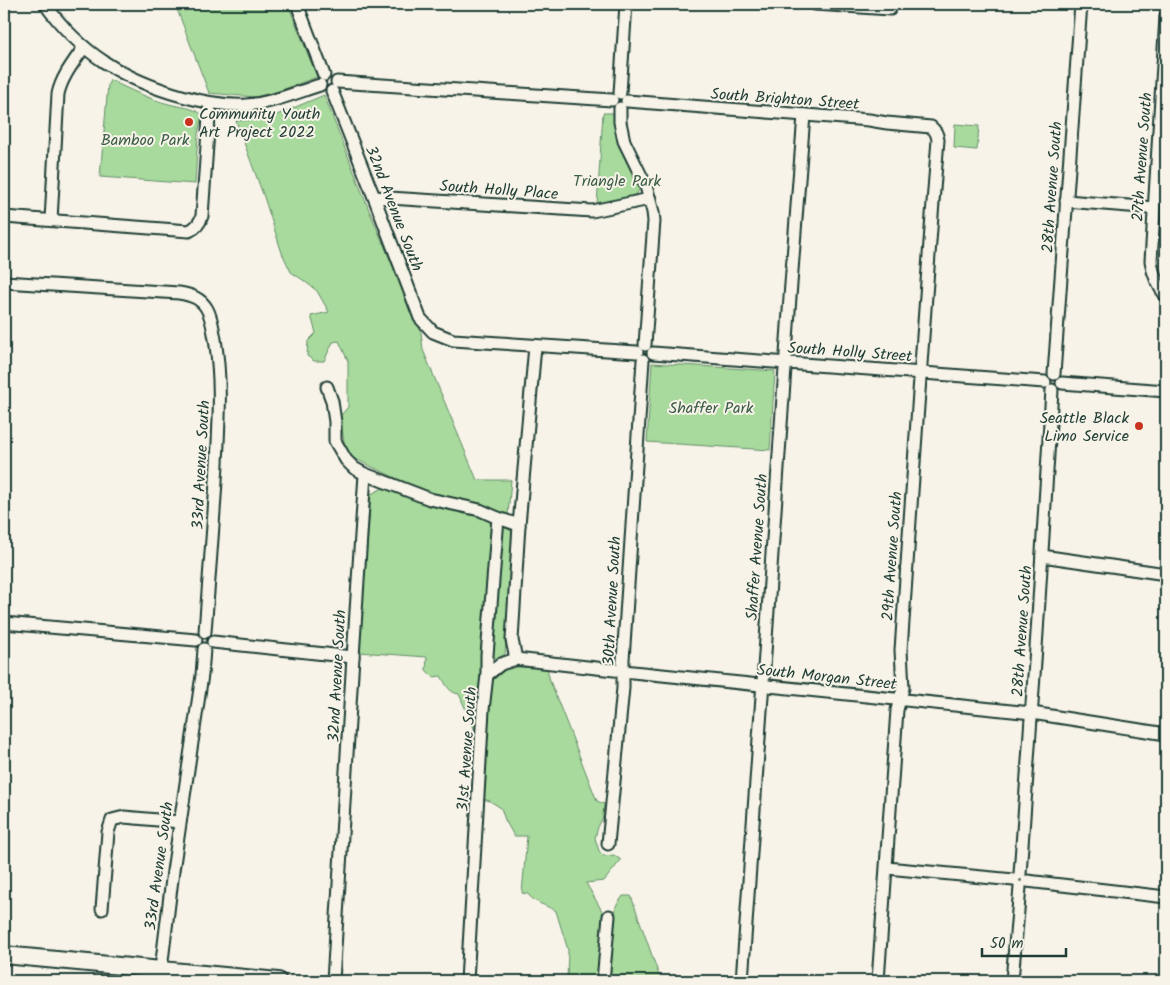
<svg xmlns="http://www.w3.org/2000/svg" width="1170" height="985" font-family="Kalam,sans-serif">
  <rect width="100%" height="100%" fill="#f7f3e8"/>
  <filter id="ink" filterUnits="userSpaceOnUse"><feTurbulence type="fractalNoise" baseFrequency=".02" numOctaves="2"/><feDisplacementMap in="SourceGraphic" scale="10" xChannelSelector="R" yChannelSelector="G"/><feConvolveMatrix kernelMatrix="1 2 1 2 8 2 1 2 1" color-interpolation-filters="sRGB"/></filter>
  <g filter="url(#ink)">
    <g fill="#a7da9c" stroke="#638c68">
      <path d="M 175,4 L 288,4 L 317,77 L 279,91 L 255,97 L 209,93 Z"/>
      <path d="M 110,80 C 128,89 149,99 169,104 C 179,107 194,107 202,115 L 198,134 L 195,184 L 100,177 L 108,85 Z"/>
      <path d="M 324,95 L 369,210 L 421,332 L 423,350 L 477,480 L 511,480 L 508,515 L 437,495 L 417,488 L 351,457 L 344,442 L 340,416 L 348,407 L 348,361 L 339,341 L 333,342 L 324,361 L 314,361 L 307,356 L 308,341 L 316,333 L 311,316 L 329,312 L 317,291 L 303,280 L 291,272 L 282,253 L 264,197 L 236,121 L 261,119 L 272,117 Z"/>
      <path d="M 603,113 L 613,113 L 619,147 L 639,184 L 639,190 L 636,195 L 605,204 L 597,205 Z"/>
      <path d="M 955,124 L 979,126 L 977,150 L 954,148 Z"/>
      <path d="M 652,363 L 775,371 L 770,450 L 647,442 Z"/>
      <path d="M 385,487 L 428,503 L 484,517 L 491,523 L 476,733 L 459,694 C 449,693 446,684 441,676 L 433,677 L 426,670 L 427,657 L 359,652 L 371,494 Z"/>
      <path d="M 502,526 L 513,532 L 505,654 L 497,659 L 492,655 Z"/>
      <path d="M 518,667 L 547,668 L 550,681 L 597,801 L 604,804 L 603,817 L 598,827 L 595,838 L 599,851 L 604,856 L 614,855 L 621,860 L 604,881 L 586,883 L 605,916 L 596,981 L 567,981 L 568,950 L 556,911 C 546,905 534,903 528,894 L 522,893 L 527,836 L 514,836 L 505,820 L 501,808 L 490,801 L 483,799 L 488,705 L 491,682 L 504,670 Z"/>
      <path d="M 623,896 L 631,896 L 661,981 L 610,981 L 616,906 Z"/>
    </g>
    <g fill="none" stroke-linecap="round" stroke-linejoin="round">
      <defs>
        <g id="street">
          <path d="M 45,4 C 80,53 124,80 182,96 C 203,102 224,106 246,105 C 272,103 295,93 320,85"/>
          <path d="M 297,4 L 324,75"/>
          <path d="M 815,4 L 890,9"/>
          <path d="M 1166,16 L 1151,261 C 1153,275 1157,285 1166,296"/>
          <path d="M 337,82 L 612,100"/>
          <path d="M 332,91 L 374,197 L 420,318 L 433,332 L 453,340 L 637,352"/>
          <path d="M 620,93 L 626,4"/>
          <path d="M 627,101 L 869,120 L 887,123 L 931,127 C 936,131 937,134 938,140 C 924,310 913,480 901,650 L 903,688 L 897,710 L 878,981"/>
          <path d="M 620,108 L 620,122 L 624,141 L 646,186 L 653,212 L 654,221 L 645,345"/>
          <path d="M 374,197 L 592,211 L 650,199"/>
          <path d="M 1066,201 L 1154,208"/>
          <path d="M 4,217 L 189,231 C 196,228 200,223 202,216 L 210,103"/>
          <path d="M 51,220 L 58,94 C 62,76 74,62 84,47"/>
          <path d="M 4,282 L 179,293 C 191,295 201,298 207,309 C 212,318 213,329 215,339 C 222,383 219,420 217,464 C 214,520 209,576 205,632"/>
          <path d="M 653,353 L 1045,382"/>
          <path d="M 1054,374 L 1081,4"/>
          <path d="M 1062,383 L 1166,391"/>
          <path d="M 327,387 L 332,401 L 335,422 L 335,441 L 346,460 L 354,468 L 365,474 L 353,657 L 333,981"/>
          <path d="M 365,474 L 430,499 L 480,510 L 498,518 L 519,525"/>
          <path d="M 1042,556 L 1166,574"/>
          <path d="M 4,623 L 196,640"/>
          <path d="M 213,642 L 353,657"/>
          <path d="M 516,659 L 512,640 L 519,525 L 535,346"/>
          <path d="M 487,675 L 501,664 L 516,659 L 623,671 L 1032,713 L 1166,734"/>
          <path d="M 608,844 L 623,688 L 623,660 L 643,360"/>
          <path d="M 887,868 L 1014,880"/>
          <path d="M 1020,874 L 1037,633 L 1052,390"/>
          <path d="M 1027,881 L 1166,897"/>
          <path d="M 102,909 L 108,832 L 112,820 L 124,817 L 180,822"/>
          <path d="M 161,969 L 173,871 L 202,675 L 204,649"/>
          <path d="M 467,981 L 483,710 L 487,675 L 487,655 L 498,518"/>
          <path d="M 603,981 L 609,916"/>
          <path d="M 742,981 L 790,297 L 804,115"/>
          <path d="M 1012,981 L 1020,887"/>
        </g>
        <path id="secondary" d="M 4,955 L 278,981"/>
      </defs>
      <use href="#street" stroke="#1f3d34" stroke-width="15"/>
      <use href="#secondary" stroke="#1f3d34" stroke-width="20"/>
      <use href="#street" stroke="#f7f3e8" stroke-width="11"/>
      <use href="#secondary" stroke="#f7f3e8" stroke-width="16"/>
    </g>
  </g>
  <g fill="#c8321e" stroke="#f7f3e8" stroke-width="2">
    <circle cx="189" cy="122" r="5"/>
    <circle cx="1139" cy="426" r="5"/>
  </g>
  <g text-anchor="middle" stroke-width="4" stroke-linejoin="round" paint-order="stroke">
    <g font-size="16" fill="#1f3d34" stroke="#f7f3e8">
      <text transform="translate(785 98) rotate(4)" y="6">South Brighton Street</text>
      <text transform="translate(1141 157) rotate(-86)" y="6">27th Avenue South</text>
      <text transform="translate(1051 187) rotate(-86)" y="6">28th Avenue South</text>
      <text transform="translate(499 189) rotate(4)" y="6">South Holly Place</text>
      <text transform="translate(395 208) rotate(69)" y="6">32nd Avenue South</text>
      <text transform="translate(850 351) rotate(4)" y="6">South Holly Street</text>
      <text transform="translate(200 465) rotate(-87)" y="6">33rd Avenue South</text>
      <text transform="translate(756 547) rotate(-86)" y="6">Shaffer Avenue South</text>
      <text transform="translate(891 556) rotate(-86)" y="6">29th Avenue South</text>
      <text transform="translate(611 601) rotate(-87)" y="6">30th Avenue South</text>
      <text transform="translate(1021 631) rotate(-86)" y="6">28th Avenue South</text>
      <text transform="translate(336 676) rotate(-87)" y="6">32nd Avenue South</text>
      <text transform="translate(827 676) rotate(6)" y="6">South Morgan Street</text>
      <text transform="translate(466 749) rotate(-86)" y="6">31st Avenue South</text>
      <text transform="translate(158 866) rotate(-82)" y="6">33rd Avenue South</text>
    </g>
    <g font-size="16" fill="#1f3d34" stroke="#f7f3e8" text-anchor="start">
      <text x="199" y="119">Community Youth<tspan x="199" dy="18">Art Project 2022</tspan></text>
      <text x="1129" y="423" text-anchor="end">Seattle Black<tspan x="1129" dy="18">Limo Service</tspan></text>
    </g>
    <g font-size="16" fill="#3a5c49" stroke="#f7f3e8">
      <text x="145" y="145">Bamboo Park</text>
      <text x="617" y="186">Triangle Park</text>
      <text x="711" y="413">Shaffer Park</text>
    </g>
  </g>
  <rect width="1170" height="985" fill="none" stroke="#f7f3e8" stroke-width="20"/>
  <rect x="10" y="10" width="1150" height="965" fill="none" stroke="#1f3d34" stroke-width="2" filter="url(#ink)"/>
  <path d="M982 948v8h84v-8" fill="none" stroke="#1f3d34" stroke-width="2.5"/>
  <text x="990" y="948" font-size="15" fill="#1f3d34" stroke="#f7f3e8" stroke-width="4" paint-order="stroke">50 m</text>
</svg>
